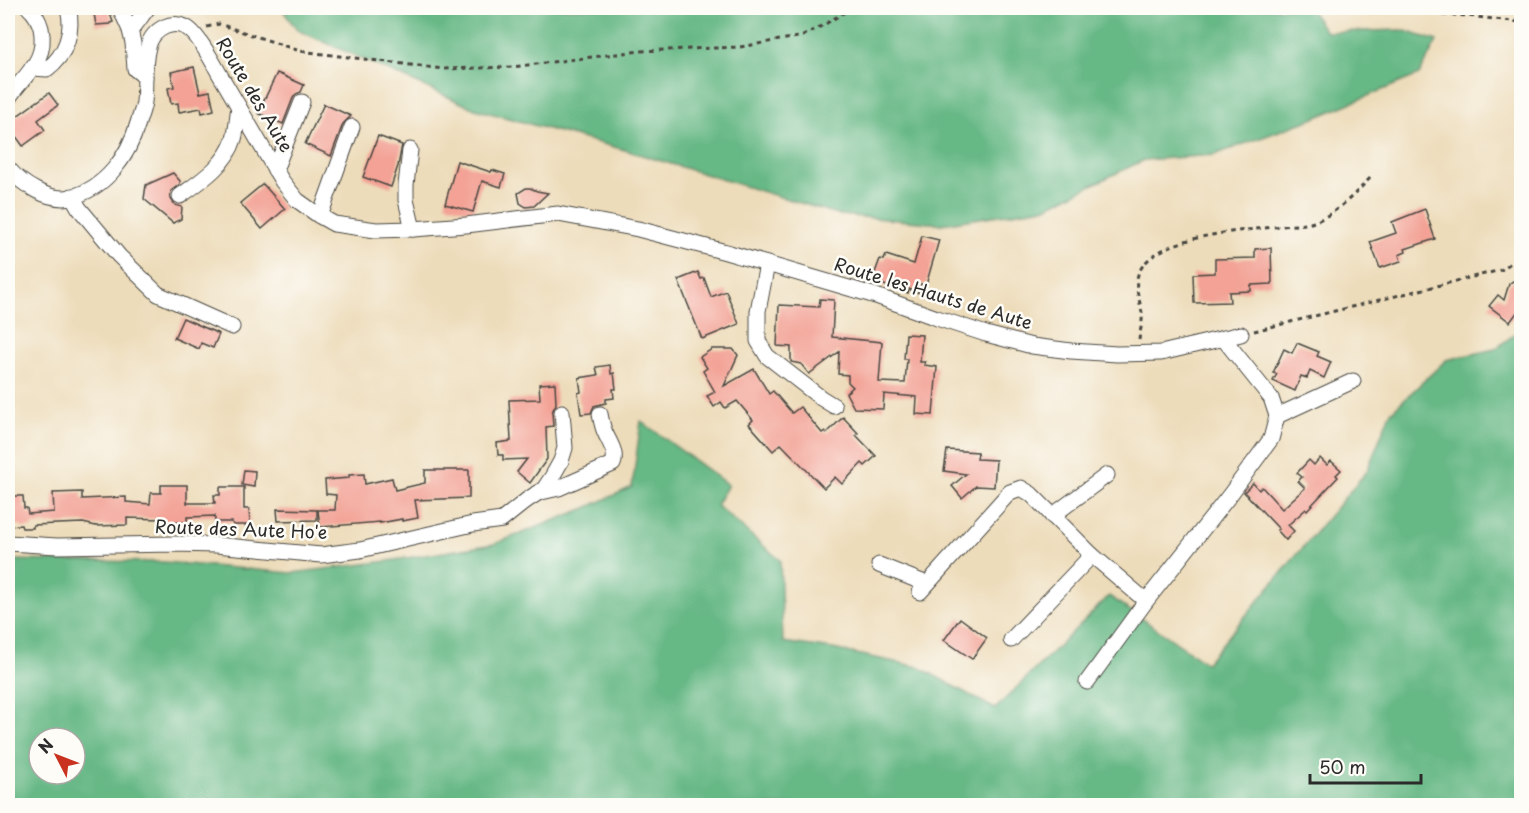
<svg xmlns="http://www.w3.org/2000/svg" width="1529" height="813" font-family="'Playpen Sans',sans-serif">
  <rect width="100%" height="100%" fill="#fdfcf7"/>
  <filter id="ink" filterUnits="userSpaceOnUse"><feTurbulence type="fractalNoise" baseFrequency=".0167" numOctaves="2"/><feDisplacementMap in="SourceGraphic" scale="12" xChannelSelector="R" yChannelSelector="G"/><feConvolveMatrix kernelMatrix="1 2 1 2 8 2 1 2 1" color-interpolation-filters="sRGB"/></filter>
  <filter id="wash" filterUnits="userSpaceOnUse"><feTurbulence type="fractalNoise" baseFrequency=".008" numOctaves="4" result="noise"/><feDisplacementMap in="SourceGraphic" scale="24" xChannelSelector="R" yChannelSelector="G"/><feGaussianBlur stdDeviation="1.35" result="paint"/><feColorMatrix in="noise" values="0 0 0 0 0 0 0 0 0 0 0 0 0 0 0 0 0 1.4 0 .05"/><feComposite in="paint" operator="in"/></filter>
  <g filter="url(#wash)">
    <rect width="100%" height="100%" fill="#eddcba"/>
    <g fill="#66b885" stroke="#487258" stroke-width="1.5" fill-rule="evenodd">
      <path d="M 281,8 L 1309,8 L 1326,32 L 1402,30 L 1437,41 L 1419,75 L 1312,119 L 1214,155 L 1144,160 L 1044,208 L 941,224 L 840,215 L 625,150 L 475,109 L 297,30 Z"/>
      <path d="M 1521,324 L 1521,805 L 8,806 L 8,560 L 164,562 L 292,573 L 388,561 L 494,544 L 586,508 L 632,487 L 641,421 L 728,485 L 716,505 L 780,560 L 783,642 L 833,649 L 919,667 L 995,709 L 1109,596 L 1206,663 L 1367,471 L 1390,413 L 1446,360 L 1495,349 L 1516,333 ZM 39,738 L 75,738 L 75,774 L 39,774 Z"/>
    </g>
    <g id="blocks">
      <g fill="#f3a295">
        <path d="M 93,8 L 108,8 L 113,22 L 110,23 L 110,24 L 96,25 Z"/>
        <path d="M 194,67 L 200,93 L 210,91 L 214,110 L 202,113 L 201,108 L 179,112 L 178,103 L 171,104 L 168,88 L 174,87 L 171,72 Z"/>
        <path d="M 277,73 L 304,85 L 301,92 L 296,94 L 293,98 L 283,124 L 258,113 Z"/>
        <path d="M 49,93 L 58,105 L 38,120 L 45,130 L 23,146 L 10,128 L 16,123 L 13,119 Z"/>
        <path d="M 324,104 L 351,116 L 343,124 L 331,156 L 305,144 Z"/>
        <path d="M 378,136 L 402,145 L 398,166 L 391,187 L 363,177 Z"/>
        <path d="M 457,161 L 491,172 L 492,170 L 505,174 L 501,187 L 482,181 L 473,212 L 445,204 Z"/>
        <path d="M 173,173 L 180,181 L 180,184 L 171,191 L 170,197 L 175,205 L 182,207 L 181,219 L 173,223 L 144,199 L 146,185 Z"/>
        <path d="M 263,184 L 285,209 L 262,229 L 240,203 Z"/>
        <path d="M 526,188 L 530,188 L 537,191 L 548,193 L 534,206 L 526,207 L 520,203 L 518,193 Z"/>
        <path d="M 1425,209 L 1435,239 L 1405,249 L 1406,252 L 1399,255 L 1401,261 L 1380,268 L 1370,242 L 1396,233 L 1392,222 Z"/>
        <path d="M 922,236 L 939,240 L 926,285 L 921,284 L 919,293 L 909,289 L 908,293 L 872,281 L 880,259 L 884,260 L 886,255 L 914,264 Z"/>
        <path d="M 1271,248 L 1272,284 L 1251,285 L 1251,291 L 1229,292 L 1230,302 L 1194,303 L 1193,274 L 1215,273 L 1215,259 L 1255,258 L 1255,249 Z"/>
        <path d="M 698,272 L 701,279 L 704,278 L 711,297 L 726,291 L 739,324 L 702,339 L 678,280 Z"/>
        <path d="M 1521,279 L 1521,307 L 1510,322 L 1489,306 L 1498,295 L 1504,300 L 1509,284 L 1513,281 Z"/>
        <path d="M 820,299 L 834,300 L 832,337 L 882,342 L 879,382 L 905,383 L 907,359 L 904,359 L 906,334 L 922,335 L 920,362 L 925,362 L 924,365 L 937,367 L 933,415 L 916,414 L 917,397 L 884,394 L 883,409 L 854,408 L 846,393 L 853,387 L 848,382 L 848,375 L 838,374 L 839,352 L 809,374 L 801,364 L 791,362 L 791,347 L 777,346 L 779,305 L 819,307 Z"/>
        <path d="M 183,318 L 219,334 L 213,348 L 201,343 L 199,349 L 174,338 Z"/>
        <path d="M 1297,343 L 1319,352 L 1317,356 L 1331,362 L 1324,378 L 1310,371 L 1307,378 L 1301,376 L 1295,391 L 1273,381 L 1277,374 L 1273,373 L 1284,349 L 1292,353 Z"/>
        <path d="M 712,349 L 733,349 L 738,355 L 724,386 L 754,369 L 769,394 L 773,391 L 792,413 L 800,407 L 822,433 L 825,431 L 827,433 L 843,417 L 858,433 L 856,435 L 876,456 L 865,466 L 862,463 L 842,484 L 835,477 L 824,488 L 781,444 L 773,451 L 749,424 L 753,420 L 737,401 L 725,408 L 721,402 L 714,407 L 707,396 L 715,392 L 703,371 L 707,368 L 700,357 Z"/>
        <path d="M 610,365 L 611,374 L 614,373 L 616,389 L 613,389 L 614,398 L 606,399 L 606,403 L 594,406 L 591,413 L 581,414 L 578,393 L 581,392 L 579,378 L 598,375 L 596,367 Z"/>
        <path d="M 555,383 L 556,404 L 552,412 L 553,426 L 546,427 L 547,459 L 530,483 L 517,472 L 527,459 L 503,460 L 503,455 L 498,455 L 497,443 L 511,441 L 509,400 L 540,399 L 539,384 Z"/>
        <path d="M 947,450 L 978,452 L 977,459 L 996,460 L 994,487 L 976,486 L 962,498 L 952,486 L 966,474 L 944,471 Z"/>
        <path d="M 1320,458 L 1327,465 L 1331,461 L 1341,470 L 1336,475 L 1338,477 L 1307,510 L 1306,509 L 1288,525 L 1294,531 L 1286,540 L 1277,530 L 1279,529 L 1244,492 L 1253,483 L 1259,490 L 1262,487 L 1282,509 L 1305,488 L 1298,481 L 1302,477 L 1297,473 L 1309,460 L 1314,465 Z"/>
        <path d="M 244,470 L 255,471 L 254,487 L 242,485 Z"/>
        <path d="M 425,470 L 469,470 L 469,498 L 415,500 L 418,518 L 402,521 L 402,519 L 380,523 L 380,522 L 320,527 L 318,510 L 335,510 L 336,495 L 326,494 L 325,480 L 349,478 L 349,475 L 364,474 L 365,484 L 392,478 L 395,490 L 425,483 Z"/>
        <path d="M 161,485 L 187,485 L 187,503 L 215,503 L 214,495 L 220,495 L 220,487 L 244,487 L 244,509 L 249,509 L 250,525 L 233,525 L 232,522 L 215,522 L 215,516 L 187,517 L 187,522 L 162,523 L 162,519 L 127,518 L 127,525 L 96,526 L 83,523 L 33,525 L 33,528 L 22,528 L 21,525 L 8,526 L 8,496 L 23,496 L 24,508 L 27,508 L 28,514 L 54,512 L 53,493 L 82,492 L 82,499 L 126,497 L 126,502 L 150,504 L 151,493 L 161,493 Z"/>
        <path d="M 277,509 L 317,510 L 317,520 L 278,521 Z"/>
        <path d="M 960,618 L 987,638 L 972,659 L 944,640 Z"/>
      </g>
    </g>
  </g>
  <g filter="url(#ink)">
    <use href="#blocks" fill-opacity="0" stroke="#484640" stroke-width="1.5"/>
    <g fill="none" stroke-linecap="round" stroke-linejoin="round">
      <defs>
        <g id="minor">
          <path d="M 120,8 L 130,30 L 133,43 L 135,69 L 145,77"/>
          <path d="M 130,30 C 136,26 142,14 148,8"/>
          <path d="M 32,68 L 47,69 C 66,55 74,31 68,8"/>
          <path d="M 8,99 C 24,74 48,62 41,28 C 39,21 35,13 29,8"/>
          <path d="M 410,150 L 406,185 L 406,200 L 413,229"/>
          <path d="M 8,168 C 21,184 49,202 71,197 C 106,188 128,157 138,123 C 140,116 143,109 144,102 C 146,84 143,65 148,47 C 152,29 174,17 190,30 C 200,38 214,64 220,75 C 241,110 261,146 282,181 L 297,200 L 318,215 L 334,224 L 376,230 L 413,229 L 466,225 L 558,214 L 638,229 L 726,252 L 876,296 L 937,318 L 986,334 L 1032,346 L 1071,351 L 1117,354 L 1161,353 L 1241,334"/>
          <path d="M 275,170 L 302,102"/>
          <path d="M 72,196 L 79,208 L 119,256 L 158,294 L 232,327"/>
          <path d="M 180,196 C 201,181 226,165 234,139 C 237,129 237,117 239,107"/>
          <path d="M 320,216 L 352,127"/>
          <path d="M 767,264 L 758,311 L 758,341 L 767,356 L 821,398 L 834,406"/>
          <path d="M 1277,416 L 1353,381"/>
          <path d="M 537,493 L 559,488 L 613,464 C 618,452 608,441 604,430 C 602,425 601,419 600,414"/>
          <path d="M 1052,516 L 1107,475"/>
          <path d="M 8,543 L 57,546 L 175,544 L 216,545 L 321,555 L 360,550 L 473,524 L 502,520 L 527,500 L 544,489 L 552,477 L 561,461 L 565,448 L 562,412"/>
          <path d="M 879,565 L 927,584"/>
          <path d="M 920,592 L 1010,492 L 1021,488 L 1031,494 L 1092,555 L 1146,601"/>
          <path d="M 1011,640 L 1092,555"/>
          <path d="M 1087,682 L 1146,601 L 1229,496 L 1271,439 L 1277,416 L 1271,398 L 1223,338"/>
        </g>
      </defs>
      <use href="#minor" stroke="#484640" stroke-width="17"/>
      <g stroke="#484640" stroke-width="3" stroke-dasharray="4.5 4.5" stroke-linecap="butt">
        <path d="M 1426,8 L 1443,15 L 1457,15 L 1522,22"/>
        <path d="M 1514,8 L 1522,9"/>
        <path d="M 207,27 L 219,24 L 300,51 L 443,69 L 512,67 L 640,51 L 740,47 L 803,36 L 827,23 L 851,8"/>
        <path d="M 1254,331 L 1501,270 L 1512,262 L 1522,250"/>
        <path d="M 1139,340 C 1140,331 1143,321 1142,313 C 1140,300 1133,285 1139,272 C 1157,234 1245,231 1282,226 C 1292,225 1305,225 1314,222 C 1337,213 1354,195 1371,177"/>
      </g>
      <use href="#minor" stroke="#fff" stroke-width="15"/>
    </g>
  </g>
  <g text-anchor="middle" stroke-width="5" stroke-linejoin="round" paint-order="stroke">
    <g font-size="18" fill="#2b2b2b" stroke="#fdfcf7">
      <text transform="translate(254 95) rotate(59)" y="6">Route des Aute</text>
      <text transform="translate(933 294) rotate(17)" y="6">Route les Hauts de Aute</text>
      <text transform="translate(241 530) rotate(2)" y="6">Route des Aute Ho'e</text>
    </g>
  </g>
  <rect width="1529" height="813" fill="none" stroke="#fdfcf7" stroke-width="30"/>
  <g transform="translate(57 756) rotate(312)"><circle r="28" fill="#fdfcf7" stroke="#a9a8a5" stroke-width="1.5"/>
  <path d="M0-4.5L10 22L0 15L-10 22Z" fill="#c8321e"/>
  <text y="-9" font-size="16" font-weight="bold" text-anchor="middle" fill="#2b2b2b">N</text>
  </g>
  <path d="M1310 774v9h111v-9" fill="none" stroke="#2b2b2b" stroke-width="3"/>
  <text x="1319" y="774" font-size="18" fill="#2b2b2b" stroke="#fdfcf7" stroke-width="4.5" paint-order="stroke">50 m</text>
</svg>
